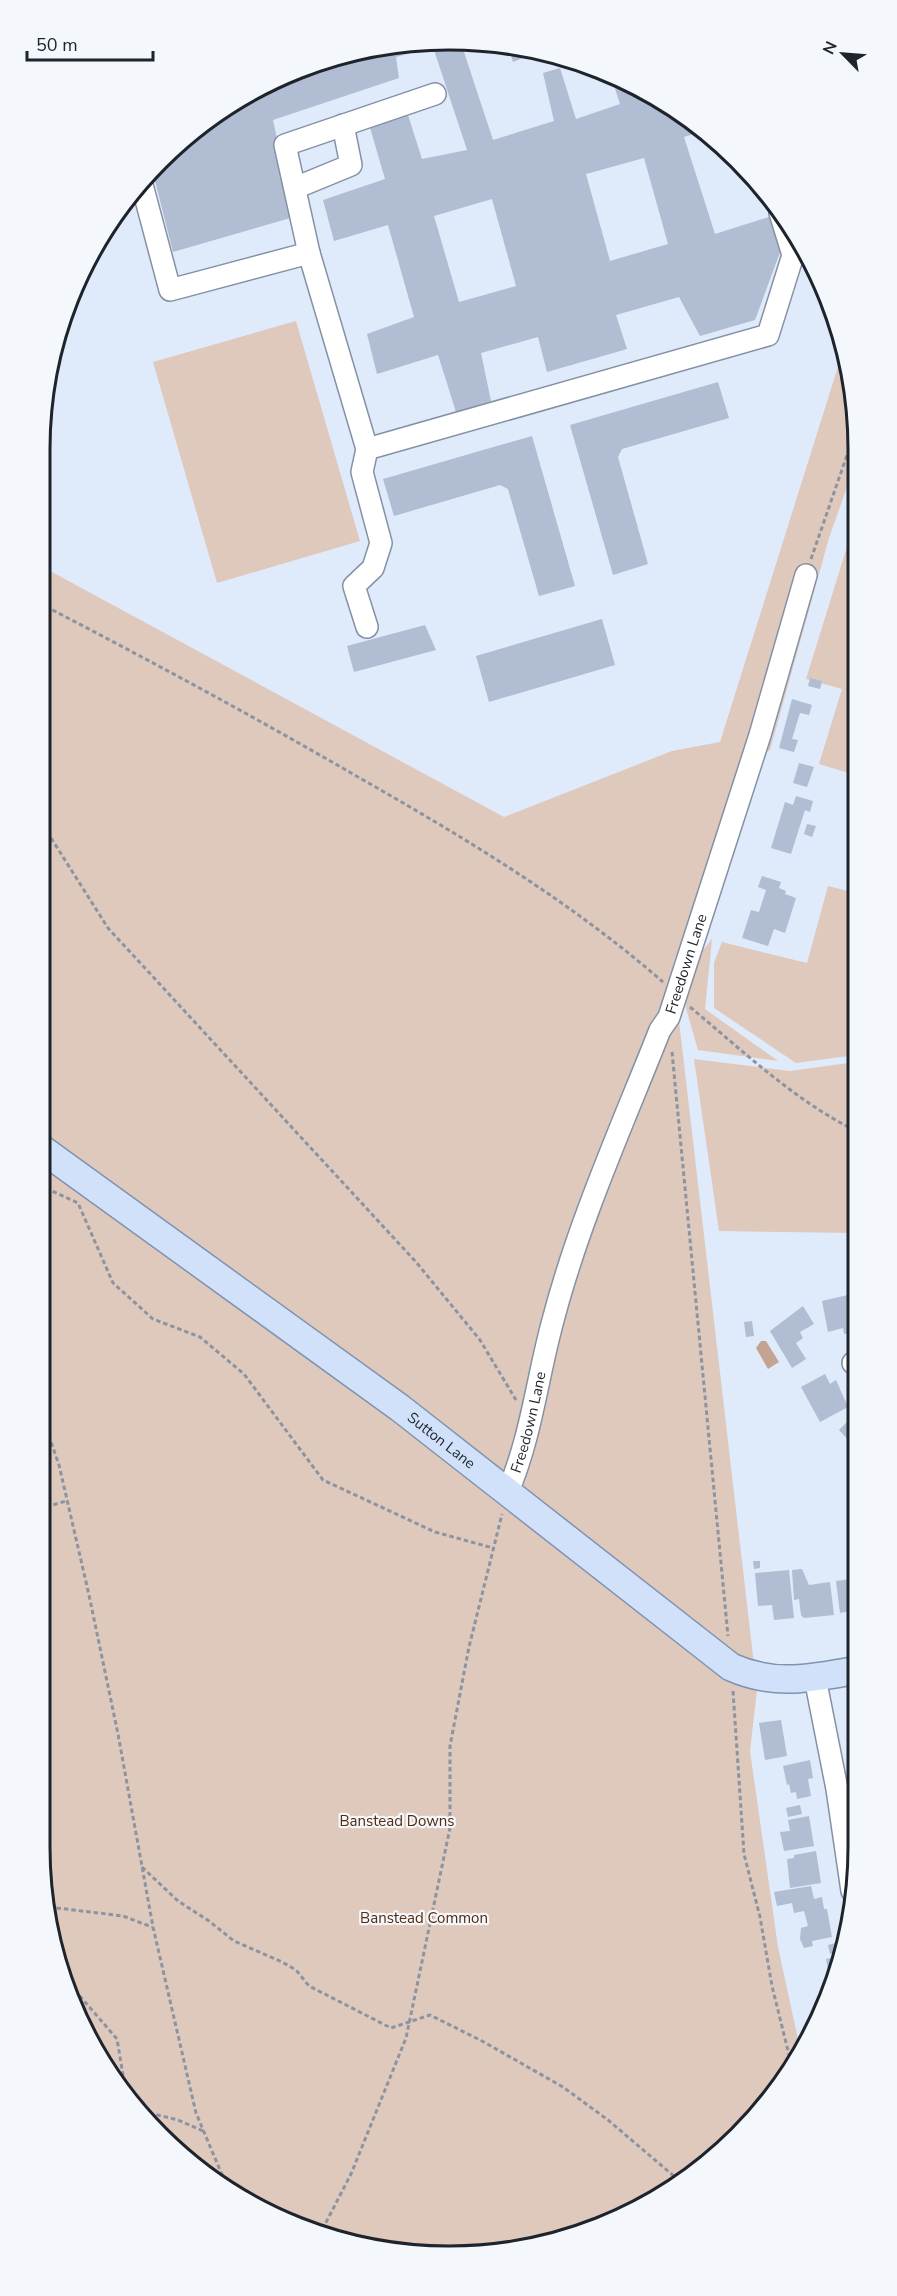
<svg xmlns="http://www.w3.org/2000/svg" width="897" height="2296" font-family="'Nunito Sans',sans-serif">
  <rect width="100%" height="100%" fill="#dfeafb"/>
  <g fill="#dfc9bd">
    <path d="M 296,321 L 360,541 L 217,583 L 153,362 Z"/>
    <path d="M 842,354 L 854,395 L 855,464 L 829,538 L 770,750 L 752,760 L 676,995 L 757,1690 L 750,1751 L 778,1947 L 801,2053 L 774,2097 L 676,2188 L 606,2226 L 529,2249 L 395,2253 L 317,2235 L 244,2202 L 140,2117 L 94,2052 L 61,1979 L 39,1847 L 39,565 L 504,817 L 672,751 L 720,742 Z"/>
    <path d="M 855,521 L 855,775 L 819,764 L 842,689 L 806,679 Z"/>
    <path d="M 828,886 L 856,893 L 856,1055 L 796,1063 L 714,1008 L 714,963 L 722,942 L 807,963 Z"/>
    <path d="M 712,939 L 705,1009 L 778,1061 L 698,1050 L 684,1001 L 703,950 Z"/>
    <path d="M 694,1059 L 790,1071 L 856,1062 L 856,1233 L 719,1231 Z"/>
  </g>
  <path fill="#c5a392" d="M 761,1341 L 766,1341 L 779,1362 L 768,1369 L 756,1348 Z"/>
  <g fill="#b0bdd2" fill-rule="evenodd">
    <path d="M 460,40 L 493,140 L 554,121 L 543,73 L 560,68 L 576,119 L 620,104 L 611,76 L 654,94 L 700,132 L 684,137 L 715,234 L 769,217 L 782,247 L 755,320 L 700,336 L 679,297 L 616,315 L 627,349 L 547,372 L 538,337 L 481,353 L 491,401 L 456,412 L 438,355 L 377,374 L 367,334 L 414,317 L 388,225 L 334,241 L 323,200 L 385,179 L 369,124 L 408,115 L 422,159 L 467,150 L 433,47 L 396,57 L 399,78 L 273,120 L 294,217 L 173,252 L 152,169 L 179,140 L 244,94 L 317,61 L 395,42 ZM 644,158 L 668,244 L 610,261 L 586,174 ZM 492,199 L 516,286 L 459,302 L 434,216 Z"/>
    <path d="M 508,45 L 514,46 L 540,51 L 513,62 Z"/>
    <path d="M 718,382 L 729,418 L 622,449 L 618,457 L 648,564 L 613,575 L 570,425 Z"/>
    <path d="M 532,436 L 575,586 L 539,596 L 508,489 L 500,485 L 394,516 L 383,479 Z"/>
    <path d="M 602,619 L 615,665 L 489,702 L 476,656 Z"/>
    <path d="M 425,625 L 436,650 L 354,672 L 347,646 Z"/>
    <path d="M 810,678 L 822,681 L 820,689 L 808,686 Z"/>
    <path d="M 792,699 L 812,705 L 809,715 L 800,713 L 792,739 L 798,740 L 794,752 L 779,748 Z"/>
    <path d="M 799,763 L 814,767 L 807,787 L 793,783 Z"/>
    <path d="M 796,796 L 813,801 L 810,812 L 805,810 L 791,854 L 771,848 L 785,802 L 793,805 Z"/>
    <path d="M 807,824 L 816,826 L 812,837 L 804,834 Z"/>
    <path d="M 762,876 L 781,882 L 779,888 L 786,891 L 785,894 L 796,898 L 785,933 L 774,929 L 768,946 L 742,938 L 751,910 L 759,912 L 766,890 L 758,887 Z"/>
    <path d="M 852,1294 L 857,1332 L 844,1334 L 843,1328 L 828,1332 L 822,1301 Z"/>
    <path d="M 803,1306 L 814,1324 L 800,1332 L 803,1338 L 796,1343 L 806,1359 L 792,1368 L 770,1331 Z"/>
    <path d="M 752,1321 L 754,1336 L 746,1337 L 744,1322 Z"/>
    <path d="M 825,1374 L 830,1384 L 836,1380 L 848,1407 L 820,1422 L 801,1387 Z"/>
    <path d="M 851,1418 L 857,1424 L 857,1435 L 850,1442 L 839,1430 Z"/>
    <path d="M 753,1561 L 760,1561 L 760,1568 L 754,1569 Z"/>
    <path d="M 802,1569 L 809,1585 L 830,1582 L 834,1615 L 804,1618 L 801,1615 L 799,1599 L 794,1600 L 792,1570 Z"/>
    <path d="M 789,1570 L 794,1618 L 774,1620 L 772,1605 L 758,1606 L 755,1573 Z"/>
    <path d="M 857,1578 L 857,1610 L 840,1613 L 836,1581 Z"/>
    <path d="M 781,1720 L 787,1756 L 765,1760 L 759,1723 Z"/>
    <path d="M 810,1760 L 813,1778 L 808,1779 L 811,1796 L 797,1799 L 796,1792 L 791,1793 L 789,1784 L 787,1785 L 783,1766 Z"/>
    <path d="M 800,1805 L 802,1814 L 788,1817 L 786,1808 Z"/>
    <path d="M 809,1816 L 814,1846 L 784,1851 L 780,1832 L 790,1831 L 788,1820 Z"/>
    <path d="M 816,1851 L 821,1883 L 790,1888 L 787,1859 L 794,1858 L 794,1855 Z"/>
    <path d="M 811,1886 L 814,1899 L 822,1897 L 824,1909 L 827,1909 L 832,1937 L 812,1941 L 813,1946 L 804,1948 L 800,1939 L 801,1928 L 808,1926 L 804,1911 L 794,1913 L 792,1903 L 777,1906 L 774,1892 Z"/>
    <path d="M 840,1942 L 842,1951 L 830,1954 L 828,1945 Z"/>
    <path d="M 844,1955 L 830,1991 L 827,1991 L 825,1981 L 830,1980 L 826,1959 Z"/>
  </g>
  <g fill="none" stroke-linecap="round" stroke-linejoin="round">
    <defs>
      <g id="minor">
        <path d="M 141,181 L 170,290 L 309,253 L 367,449 L 362,472 L 381,543 L 373,568 L 354,586 L 367,627"/>
        <path d="M 295,188 L 351,165 L 343,125"/>
        <path d="M 309,253 L 285,145 L 435,94"/>
        <path d="M 367,449 L 768,335 L 793,255 L 780,213"/>
        <path d="M 853,1363 L 857,1366"/>
        <path id="s1" d="M 508,1491 C 531,1437 537,1380 552,1324 C 578,1223 622,1126 660,1030 L 669,1017 L 760,735 L 806,575"/>
        <path d="M 815,1678 L 837,1789 L 852,1891"/>
      </g>
      <g id="major">
        <path id="s2" d="M 39,1147 L 400,1408 L 731,1667 C 776,1687 811,1678 858,1670"/>
      </g>
    </defs>
    <use href="#minor" stroke="#8491a4" stroke-width="24"/>
    <use href="#major" stroke="#7f92af" stroke-width="30"/>
    <g stroke="#8c94a1" stroke-width="3" stroke-dasharray="4.5 3" stroke-linecap="butt">
      <path d="M 811,559 L 855,432"/>
      <path d="M 39,603 C 147,659 253,716 358,777 C 465,838 570,901 663,982"/>
      <path d="M 39,819 L 108,928 L 416,1262 L 480,1340 L 516,1400"/>
      <path d="M 690,1007 C 743,1051 794,1100 856,1131"/>
      <path d="M 672,1052 L 728,1636"/>
      <path d="M 39,1185 L 78,1203 L 113,1283 L 153,1319 L 200,1337 L 244,1374 L 323,1480 L 435,1532 L 493,1548"/>
      <path d="M 39,1407 L 59,1465 L 89,1595 L 118,1734 L 153,1927 L 196,2113 L 228,2189"/>
      <path d="M 39,1509 L 66,1501"/>
      <path d="M 733,1691 L 744,1854 L 760,1917 L 772,1986 L 792,2067"/>
      <path d="M 142,1867 L 178,1901 L 209,1921 L 234,1941 L 282,1962 L 296,1970 L 309,1986 L 391,2028 L 430,2015 L 482,2041 L 563,2087 L 608,2120 L 682,2183"/>
      <path d="M 49,1907 L 123,1916 L 152,1927"/>
      <path d="M 60,1973 L 117,2039 L 125,2087 L 132,2101 L 146,2112 L 178,2120 L 203,2131"/>
      <path d="M 319,2236 L 351,2174 L 406,2038 L 450,1828 L 450,1746 L 469,1647 L 502,1514"/>
    </g>
    <use href="#minor" stroke="#fff" stroke-width="21"/>
    <use href="#major" stroke="#d1e1fa" stroke-width="27"/>
  </g>
  <g text-anchor="middle" stroke-width="4.5" stroke-linejoin="round" paint-order="stroke">
    <g font-size="15" fill="#1f242c" stroke="#f4f7fb">
      <text dy="5" stroke="none"><textPath href="#s1" startOffset="558">Freedown Lane</textPath></text>
      <text dy="5" stroke="none"><textPath href="#s1" startOffset="72">Freedown Lane</textPath></text>
      <text dy="5" stroke="none"><textPath href="#s2" startOffset="498">Sutton Lane</textPath></text>
    </g>
    <g font-size="15" fill="#572a0e" stroke="#f4f7fb">
      <text x="397" y="1826">Banstead Downs</text>
      <text x="424" y="1923">Banstead Common</text>
    </g>
  </g>
  <path d="M0 0H897V2296H0ZM449 50H449A399 399 0 0 1 848 449V1847A399 399 0 0 1 449 2246H449A399 399 0 0 1 50 1847V449A399 399 0 0 1 449 50Z" fill="#f4f7fb" fill-rule="evenodd"/>
  <path fill="none" stroke="#1f242c" stroke-width="3" d="M449 50H449A399 399 0 0 1 848 449V1847A399 399 0 0 1 449 2246H449A399 399 0 0 1 50 1847V449A399 399 0 0 1 449 50Z"/>
  <g transform="translate(843 54) rotate(295)" stroke="#f4f7fb" stroke-width="4.5" paint-order="stroke">
  <path d="M0-4.5L10 22L0 15L-10 22Z" fill="#1f242c"/>
  <text y="-9" font-size="16" font-weight="bold" text-anchor="middle" fill="#1f242c">N</text>
  </g>
  <path d="M27 51v9h126v-9" fill="none" stroke="#1f242c" stroke-width="3"/>
  <text x="36" y="51" font-size="18" fill="#1f242c" stroke="#f4f7fb" stroke-width="4.5" paint-order="stroke">50 m</text>
</svg>
